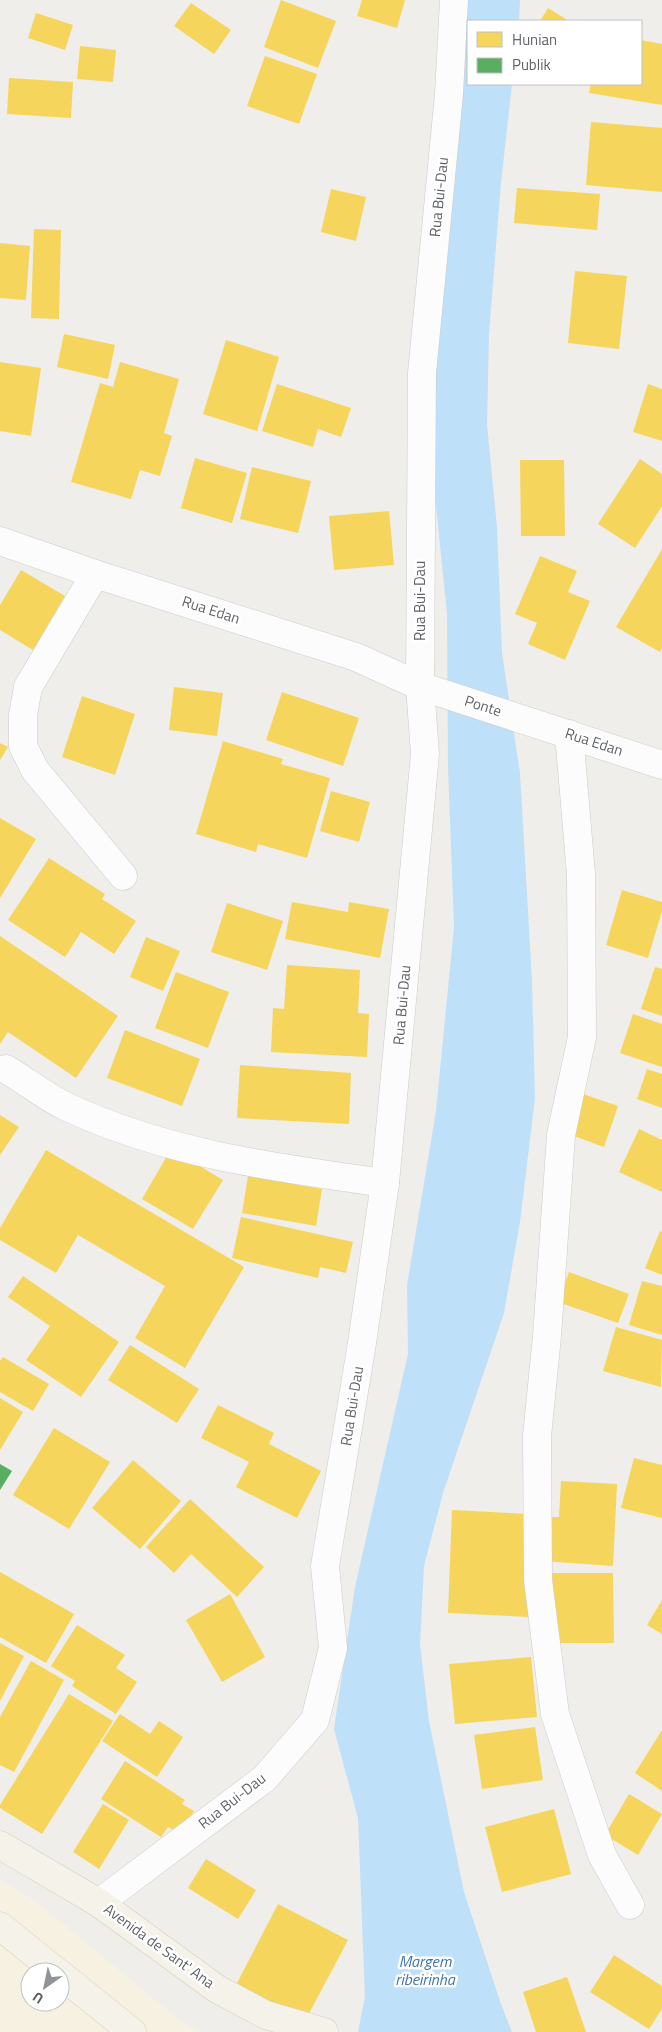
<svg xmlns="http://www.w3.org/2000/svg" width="662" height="2032" font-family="'Titillium Web',sans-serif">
  <rect width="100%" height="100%" fill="#efeeea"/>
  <path fill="#f6f1e1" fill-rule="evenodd" d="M 0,1880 L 33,1899 L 181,2021 L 202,2032 L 0,2032 ZM 30,1972 L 60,1972 L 60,2002 L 30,2002 Z"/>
  <path fill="#bfe0f9" d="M 457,0 L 520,0 L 519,21 L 468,21 L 468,84 L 512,84 L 501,183 L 489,334 L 487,424 L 497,527 L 502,653 L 520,773 L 532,980 L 535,1098 L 520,1222 L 504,1313 L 443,1493 L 424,1566 L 420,1644 L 429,1721 L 464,1892 L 501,2004 L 512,2032 L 358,2032 L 365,1997 L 358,1818 L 334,1729 L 355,1587 L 408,1354 L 407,1285 L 436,1111 L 454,927 L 448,767 L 447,614 L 435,495 L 430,405 Z"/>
  <g fill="#f6d55c">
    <path d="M 281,0 L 336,21 L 318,68 L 264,47 Z"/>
    <path d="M 362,0 L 405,0 L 397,28 L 357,16 Z"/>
    <path d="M 191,3 L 231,30 L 214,54 L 174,26 Z"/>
    <path d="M 548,8 L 569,21 L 540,21 Z"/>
    <path d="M 36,13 L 73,25 L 65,50 L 28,38 Z"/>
    <path d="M 641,40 L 662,44 L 662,105 L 589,93 L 591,84 L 641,84 Z"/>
    <path d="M 80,46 L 116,50 L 113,82 L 77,79 Z"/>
    <path d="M 265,56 L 317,74 L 299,124 L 247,106 Z"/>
    <path d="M 9,78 L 73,82 L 71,118 L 7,114 Z"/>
    <path d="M 591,122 L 662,128 L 662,192 L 586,185 Z"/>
    <path d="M 517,188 L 600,194 L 597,230 L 514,223 Z"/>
    <path d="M 331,189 L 366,197 L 356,241 L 321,232 Z"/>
    <path d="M 34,229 L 61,230 L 59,319 L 31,318 Z"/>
    <path d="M 0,243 L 30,246 L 26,300 L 0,298 Z"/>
    <path d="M 575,271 L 627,276 L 619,349 L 568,343 Z"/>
    <path d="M 64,334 L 115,345 L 108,379 L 57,367 Z"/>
    <path d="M 226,340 L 279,357 L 257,431 L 203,414 Z"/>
    <path d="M 0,362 L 41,368 L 31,436 L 0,431 Z"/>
    <path d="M 120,362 L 179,379 L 164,433 L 172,436 L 160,476 L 140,470 L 131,499 L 71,482 L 100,383 L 113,387 Z"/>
    <path d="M 277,384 L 351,408 L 341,437 L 318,429 L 313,447 L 262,431 Z"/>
    <path d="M 648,384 L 662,389 L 662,441 L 633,432 Z"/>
    <path d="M 195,458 L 247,473 L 232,523 L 181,508 Z"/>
    <path d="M 640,459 L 662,474 L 662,506 L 635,548 L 598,524 Z"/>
    <path d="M 520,460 L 564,460 L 565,536 L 521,536 Z"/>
    <path d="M 252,467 L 311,481 L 298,533 L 240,519 Z"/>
    <path d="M 389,511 L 394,565 L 334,570 L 329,516 Z"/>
    <path d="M 662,549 L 662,648 L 660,652 L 616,627 Z"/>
    <path d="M 540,556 L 577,571 L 568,592 L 590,601 L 565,660 L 528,644 L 537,623 L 515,614 Z"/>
    <path d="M 21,570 L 65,596 L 33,650 L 0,630 L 0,605 Z"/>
    <path d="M 174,687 L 223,693 L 217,736 L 169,730 Z"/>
    <path d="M 282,692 L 359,718 L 343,766 L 266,740 Z"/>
    <path d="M 82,696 L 135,714 L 115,775 L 62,757 Z"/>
    <path d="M 223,741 L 283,759 L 281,764 L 330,778 L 307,858 L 258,844 L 256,852 L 196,834 Z"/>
    <path d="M 0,743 L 8,747 L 0,760 Z"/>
    <path d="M 331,791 L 370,802 L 359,842 L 320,831 Z"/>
    <path d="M 0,818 L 36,839 L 0,898 Z"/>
    <path d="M 49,858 L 105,894 L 102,899 L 136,921 L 114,954 L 81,932 L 65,957 L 8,920 Z"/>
    <path d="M 622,890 L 662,902 L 662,911 L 648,958 L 606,945 Z"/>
    <path d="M 292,902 L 348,912 L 349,902 L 389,909 L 380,958 L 285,939 Z"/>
    <path d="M 227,903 L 283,921 L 267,970 L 211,952 Z"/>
    <path d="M 0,936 L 118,1016 L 76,1078 L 8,1032 L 0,1044 Z"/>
    <path d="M 146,937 L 180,951 L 163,991 L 130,977 Z"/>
    <path d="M 287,965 L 360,970 L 358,1013 L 369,1014 L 367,1057 L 271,1052 L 273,1008 L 284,1009 Z"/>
    <path d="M 655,967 L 662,969 L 662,1016 L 641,1009 Z"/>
    <path d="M 176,972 L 229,992 L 208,1048 L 155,1028 Z"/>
    <path d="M 633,1014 L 662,1024 L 662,1067 L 620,1053 Z"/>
    <path d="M 125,1030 L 200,1059 L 182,1106 L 107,1078 Z"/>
    <path d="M 240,1065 L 351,1073 L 349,1124 L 237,1118 Z"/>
    <path d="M 647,1069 L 662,1074 L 662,1108 L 637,1099 Z"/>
    <path d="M 580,1093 L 618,1106 L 604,1147 L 566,1133 Z"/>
    <path d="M 0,1115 L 19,1127 L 0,1155 Z"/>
    <path d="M 639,1129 L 662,1140 L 662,1192 L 619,1172 Z"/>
    <path d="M 171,1149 L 223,1180 L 193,1229 L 142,1199 Z"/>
    <path d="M 46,1150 L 244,1267 L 185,1368 L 135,1338 L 165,1286 L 78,1235 L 56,1273 L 0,1240 L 0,1228 Z"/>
    <path d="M 248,1176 L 322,1189 L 316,1226 L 242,1213 Z"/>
    <path d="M 241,1217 L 353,1242 L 346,1273 L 320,1267 L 318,1278 L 232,1258 Z"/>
    <path d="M 660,1231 L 662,1232 L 662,1275 L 645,1268 Z"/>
    <path d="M 569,1272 L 629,1294 L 618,1323 L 558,1302 Z"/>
    <path d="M 23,1276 L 119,1342 L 81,1397 L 26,1360 L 50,1326 L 8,1297 Z"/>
    <path d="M 642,1281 L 662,1286 L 662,1335 L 629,1325 Z"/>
    <path d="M 616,1327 L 662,1340 L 661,1387 L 603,1371 Z"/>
    <path d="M 130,1345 L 199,1389 L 177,1423 L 108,1380 Z"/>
    <path d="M 3,1357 L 49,1384 L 33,1411 L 0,1392 L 0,1361 Z"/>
    <path d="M 0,1398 L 23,1412 L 0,1450 Z"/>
    <path d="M 218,1405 L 274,1433 L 269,1444 L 321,1471 L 297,1518 L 236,1487 L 249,1462 L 201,1438 Z"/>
    <path d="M 54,1428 L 110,1462 L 69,1529 L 13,1495 Z"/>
    <path d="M 634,1458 L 662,1465 L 662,1518 L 621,1508 Z"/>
    <path d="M 133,1460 L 181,1501 L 140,1549 L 92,1508 Z"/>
    <path d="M 561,1481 L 617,1484 L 613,1566 L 542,1561 L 544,1517 L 559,1517 Z"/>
    <path d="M 190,1499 L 264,1567 L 237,1597 L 191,1554 L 174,1573 L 146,1547 Z"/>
    <path d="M 452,1510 L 529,1514 L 530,1617 L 448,1613 Z"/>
    <path d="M 0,1572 L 74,1614 L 46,1663 L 0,1637 Z"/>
    <path d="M 552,1573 L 613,1573 L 614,1643 L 554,1643 Z"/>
    <path d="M 230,1594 L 265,1657 L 222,1682 L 186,1620 Z"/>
    <path d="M 662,1600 L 662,1634 L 647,1625 Z"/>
    <path d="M 77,1625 L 125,1655 L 116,1668 L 137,1682 L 116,1714 L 72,1686 L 75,1681 L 51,1666 Z"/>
    <path d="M 0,1643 L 24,1656 L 0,1701 Z"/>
    <path d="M 531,1657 L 537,1717 L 455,1724 L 449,1664 Z"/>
    <path d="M 31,1661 L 64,1680 L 14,1772 L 0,1765 L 0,1717 Z"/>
    <path d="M 69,1694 L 113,1721 L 42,1834 L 0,1808 L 0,1805 Z"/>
    <path d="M 120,1714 L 150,1734 L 159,1721 L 183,1737 L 157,1777 L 102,1741 Z"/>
    <path d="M 535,1727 L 543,1780 L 482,1789 L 474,1735 Z"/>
    <path d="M 662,1730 L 662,1791 L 635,1773 Z"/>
    <path d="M 125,1761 L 185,1800 L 182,1804 L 194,1811 L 180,1834 L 168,1827 L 161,1837 L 101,1799 Z"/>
    <path d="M 629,1794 L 662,1814 L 638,1855 L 605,1835 Z"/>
    <path d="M 103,1804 L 129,1820 L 99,1869 L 73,1852 Z"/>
    <path d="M 554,1809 L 571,1874 L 502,1892 L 485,1827 Z"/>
    <path d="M 206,1859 L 256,1890 L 238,1919 L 188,1888 Z"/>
    <path d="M 278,1904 L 348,1940 L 304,2023 L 235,1987 Z"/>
    <path d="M 614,1955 L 662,1986 L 662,2009 L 649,2029 L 590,1992 Z"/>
    <path d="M 567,1977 L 586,2032 L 536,2032 L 523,1992 Z"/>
  </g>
  <path fill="#5aae61" d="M 0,1464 L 12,1471 L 0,1490 Z"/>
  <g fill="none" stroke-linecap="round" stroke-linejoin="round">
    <defs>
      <g id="minor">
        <path d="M 0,541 L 95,574 L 356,657 L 420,686 L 662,765"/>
        <path d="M 95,574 L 28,687 L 23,715 L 23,746 L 35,770 L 123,876"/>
        <path d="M 569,734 L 581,874 L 582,1037 L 561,1135 L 547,1336 L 537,1436 L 538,1580 L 555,1714 L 602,1855 L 630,1905"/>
        <path d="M 6,1069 C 26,1081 46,1097 67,1107 C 168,1154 277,1168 385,1183"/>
        <path d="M 99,1903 L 265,1778 L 315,1720 L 333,1648 L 325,1566 L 362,1343 L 385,1183 L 425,754 L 420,686 L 422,373 L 449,94 L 454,0"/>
      </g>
      <g id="major">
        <path d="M 0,1845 L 99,1903 L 217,1989 L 266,2015 L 324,2032"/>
        <path d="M 0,1926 L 57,1972"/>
        <path d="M 60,1974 L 132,2032"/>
      </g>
    </defs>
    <use href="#minor" stroke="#cbcccc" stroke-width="29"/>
    <use href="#major" stroke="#d7ceb8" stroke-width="29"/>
    <use href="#minor" stroke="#fdfcfc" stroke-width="28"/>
    <use href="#major" stroke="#f4f2e9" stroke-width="28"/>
  </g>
  <g text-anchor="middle" stroke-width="5" stroke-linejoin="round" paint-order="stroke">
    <g font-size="15" fill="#5f6368" stroke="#fff">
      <text transform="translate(439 197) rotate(-84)" y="5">Rua Bui-Dau</text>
      <text transform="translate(420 601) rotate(-90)" y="5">Rua Bui-Dau</text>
      <text transform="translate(211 610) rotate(18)" y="5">Rua Edan</text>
      <text transform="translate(483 706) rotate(18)" y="5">Ponte</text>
      <text transform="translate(594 742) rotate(18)" y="5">Rua Edan</text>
      <text transform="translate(402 1005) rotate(-85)" y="5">Rua Bui-Dau</text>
      <text transform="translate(352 1406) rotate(-81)" y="5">Rua Bui-Dau</text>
      <text transform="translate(232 1801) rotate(-38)" y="5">Rua Bui-Dau</text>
      <text transform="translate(159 1946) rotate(36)" y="5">Avenida de Sant' Ana</text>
    </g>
    <g font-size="16" font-style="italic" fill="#4174aa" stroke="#fff">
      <text x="425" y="1967">Margem<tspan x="425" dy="18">ribeirinha</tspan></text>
    </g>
  </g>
  <rect x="467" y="20" width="175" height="65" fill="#ffffff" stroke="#bfc1c3"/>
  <rect x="477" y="32" width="25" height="15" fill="#f6d55c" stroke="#bfc1c3"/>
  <text x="512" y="45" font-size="15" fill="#5f6368">Hunian</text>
  <rect x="477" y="58" width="25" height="15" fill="#5aae61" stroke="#bfc1c3"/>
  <text x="512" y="70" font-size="15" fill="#5f6368">Publik</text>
  <g transform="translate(45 1987) rotate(213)"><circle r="24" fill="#ffffff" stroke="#bfc1c3"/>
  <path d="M0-4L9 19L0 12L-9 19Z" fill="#919496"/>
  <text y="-8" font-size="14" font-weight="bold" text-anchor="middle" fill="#5f6368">U</text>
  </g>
</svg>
